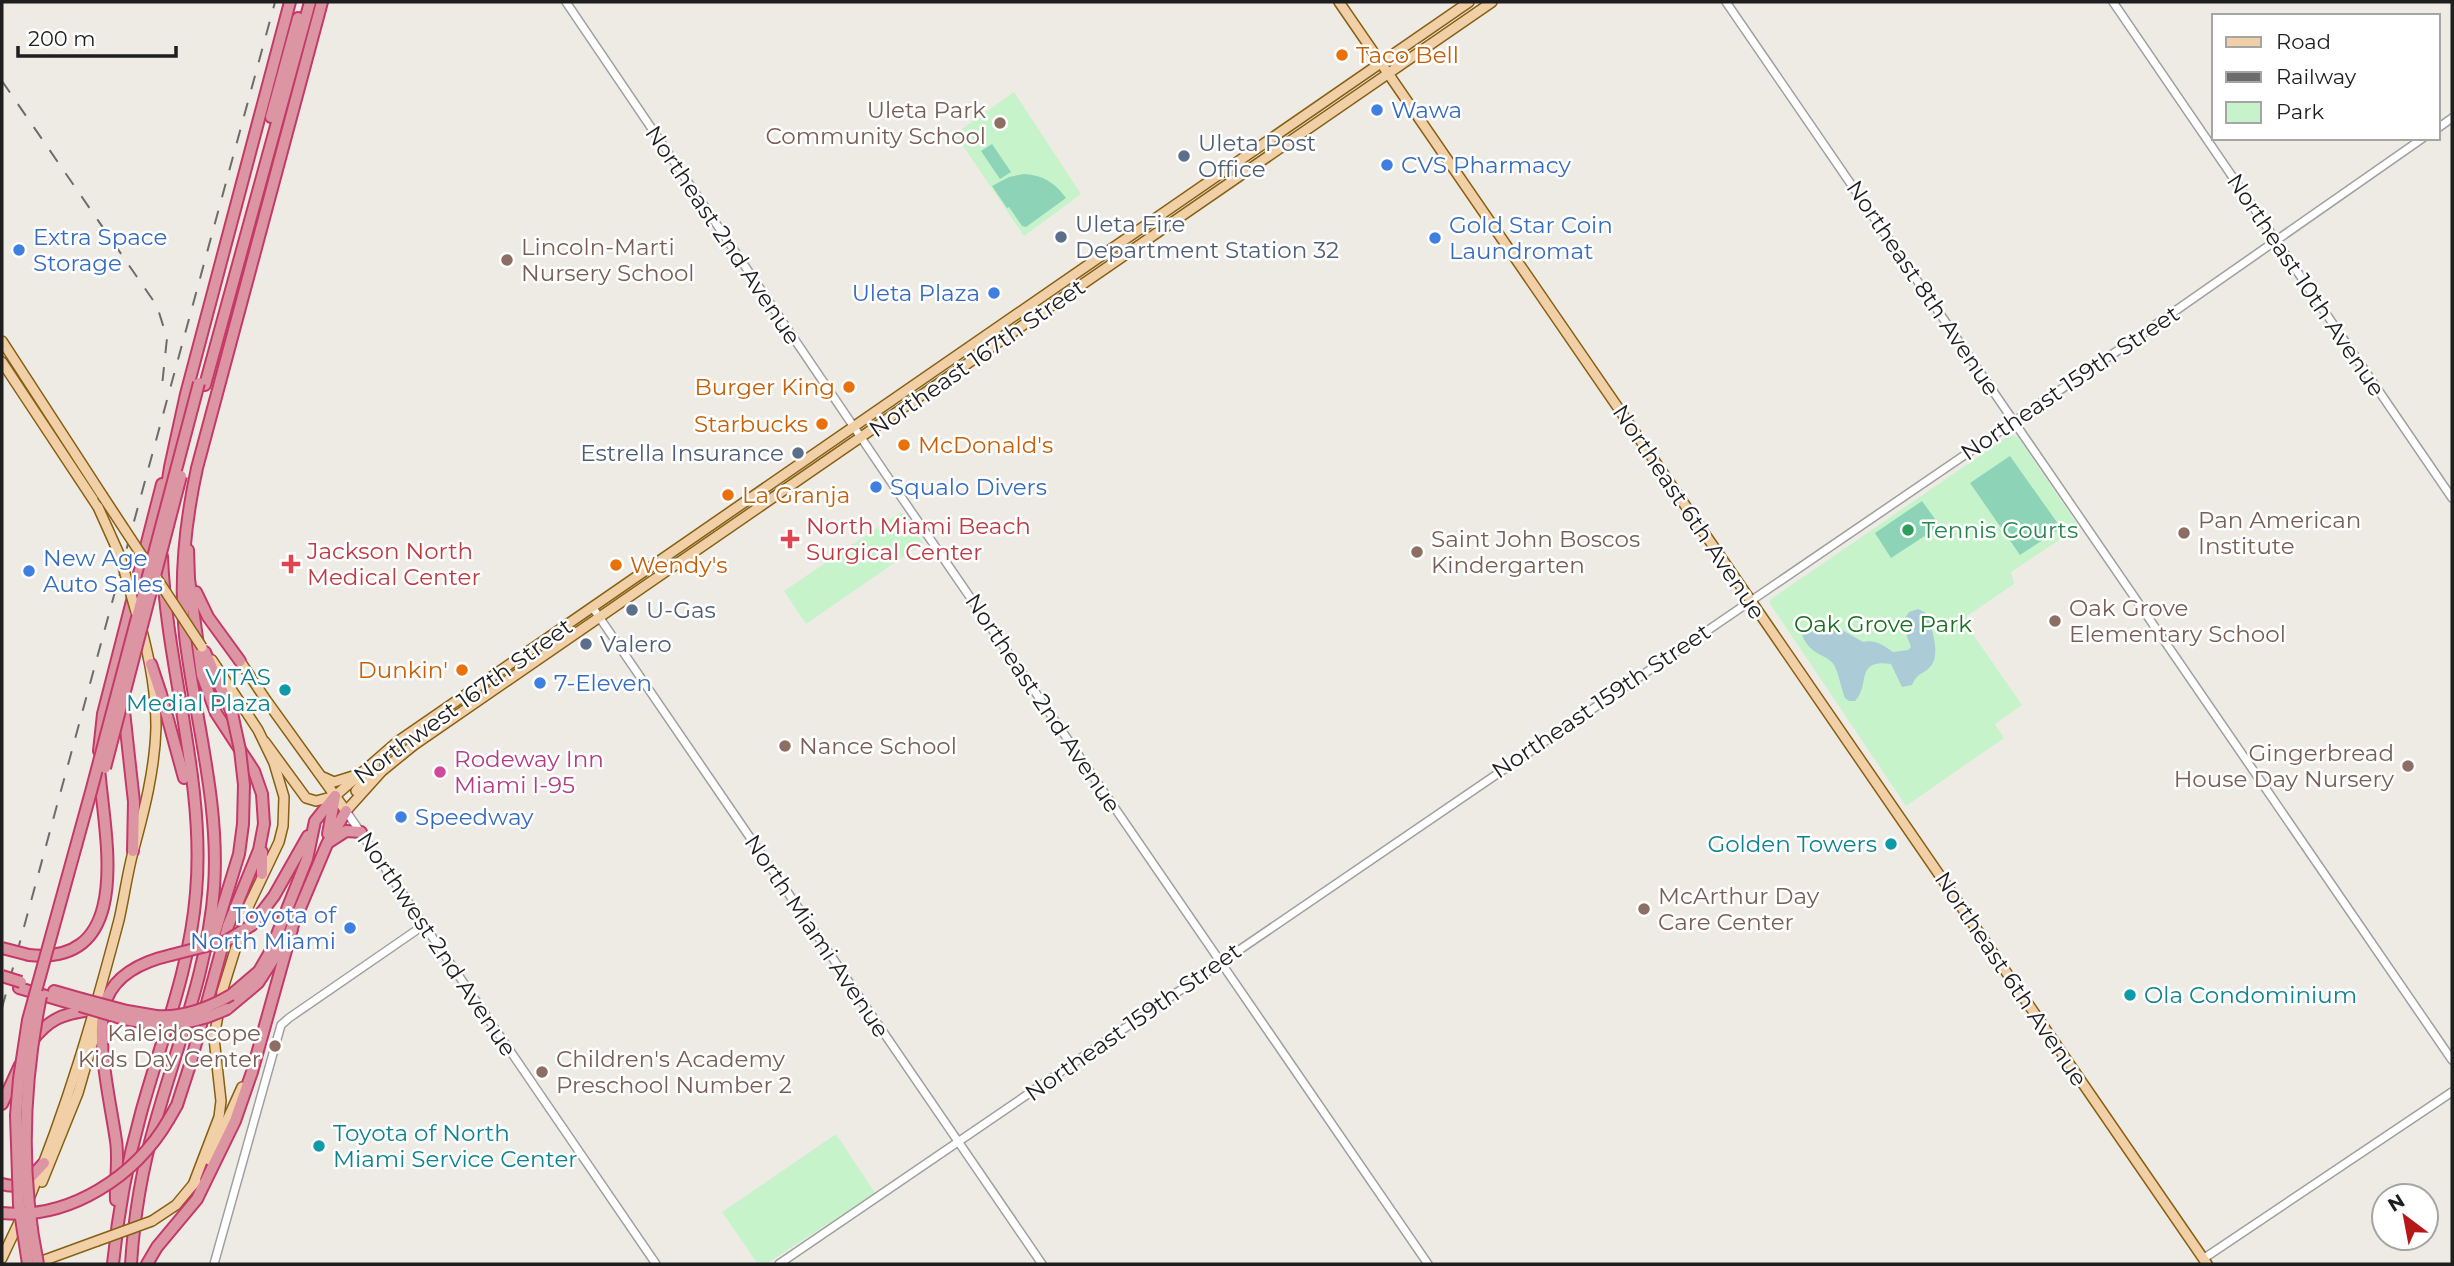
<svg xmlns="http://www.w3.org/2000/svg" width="2454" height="1266" font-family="Montserrat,sans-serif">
  <rect width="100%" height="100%" fill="#eeebe5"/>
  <g fill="#c7f3ca">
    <path d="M 1014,92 L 1081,194 L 1024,236 L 955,134 Z"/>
    <path d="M 2010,435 L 2018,437 L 2079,527 L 2011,572 L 2014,584 L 1967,616 L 1965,623 L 2022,705 L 1995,724 L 2004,738 L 1906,806 L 1769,602 L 1771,599 Z"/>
    <path d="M 901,512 L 923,543 L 806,624 L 784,591 Z"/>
    <path d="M 836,1134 L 875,1193 L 766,1264 L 758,1264 L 722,1212 Z"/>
  </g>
  <g fill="#8cd3b8">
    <path d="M 992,144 L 1011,172 L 1000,179 L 981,151 Z"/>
    <path d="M 1024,174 C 1043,175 1055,183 1066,198 L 1026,227 L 1022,226 L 1009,207 L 1007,208 L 992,186 L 1009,177 Z"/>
    <path d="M 2010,456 L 2061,528 L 2020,555 L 1970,483 Z"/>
    <path d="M 1922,501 L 1940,526 L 1891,558 L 1875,533 Z"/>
  </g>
  <path fill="#abccd6" d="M 1918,609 L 1926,613 L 1928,616 C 1932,632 1943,658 1927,670 C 1919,675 1916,676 1912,685 L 1902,687 L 1891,664 C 1854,659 1871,685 1855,701 L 1849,701 L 1845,698 C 1841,688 1839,674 1834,665 C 1828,654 1811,657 1802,635 L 1803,630 L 1815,626 L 1821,629 L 1837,627 L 1863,642 C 1875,639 1883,645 1893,652 L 1908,650 L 1911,647 L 1905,631 L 1905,618 L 1909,612 Z"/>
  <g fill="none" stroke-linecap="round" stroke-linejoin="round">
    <defs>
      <g id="minor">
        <path d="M 566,2 L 904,501 L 1428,1264"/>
        <path d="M 1726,2 L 2452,1060"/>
        <path d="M 2113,2 L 2452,498"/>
        <path d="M 2438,128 L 2452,118"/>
        <path d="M 593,608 L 1042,1264"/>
        <path d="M 346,811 L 656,1264"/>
        <path d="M 2203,1259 L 2452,1092"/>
        <path d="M 214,1264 L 281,1025 L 289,1018 L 424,925"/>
        <path d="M 779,1264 L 2145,332 L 2423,138"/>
      </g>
      <g id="major">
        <path d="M 1339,2 L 2207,1264"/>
        <path d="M 2,341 L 102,495"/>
        <path d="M 2,362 L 98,507"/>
        <path d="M 240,661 L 266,700 L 346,811"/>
        <path d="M 265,742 L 306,798 L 316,801 L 335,796 L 397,742 L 1469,2"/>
        <path d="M 323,777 L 334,782 L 353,776"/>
        <path d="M 356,791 L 375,766"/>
        <path d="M 346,811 L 382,771 L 414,745 L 1492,2"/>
        <path d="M 209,1160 L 242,1087"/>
        <path d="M 42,1182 L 78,1093 L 99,1020"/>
        <path d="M 193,1185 L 219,1117 L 221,1101 L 214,1038 L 222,992 L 249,905 L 279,842 L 283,826 L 284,797 L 274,763 L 258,730 L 212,660"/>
        <path d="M 29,1199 C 67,1108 94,1015 119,920 C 124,898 127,875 133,852 C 144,812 155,769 156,727 C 156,693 150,660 141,627"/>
        <path d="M 152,1221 L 176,1205 L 196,1181"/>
        <path d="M 2,1258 L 21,1218"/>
        <path d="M 34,1264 L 97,1241"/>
      </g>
      <g id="highway">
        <path d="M 271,117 L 298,18"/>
        <path d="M 205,385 L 310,2"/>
        <path d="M 165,498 L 170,467 L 186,394 L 290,2"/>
        <path d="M 196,592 L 208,617 L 240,661"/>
        <path d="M 205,652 L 232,713"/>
        <path d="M 151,664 L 161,694 L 184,778"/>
        <path d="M 123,702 L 134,802 L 133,851"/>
        <path d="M 99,751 L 103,714 L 162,484"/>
        <path d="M 328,834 L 335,796"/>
        <path d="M 329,842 L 346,831 L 361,832"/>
        <path d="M 262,852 L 262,874"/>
        <path d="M 252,925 L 274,896 L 308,836"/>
        <path d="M 290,932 L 327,844 L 346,811"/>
        <path d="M 212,942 L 239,854 L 243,824 L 244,785"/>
        <path d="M 29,955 C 138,966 103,830 99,767"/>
        <path d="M 19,988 L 80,1006"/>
        <path d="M 54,991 L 82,999"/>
        <path d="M 231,995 L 259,971 L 270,952 L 307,859 L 315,821 L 335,796"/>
        <path d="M 227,1009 L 258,983 L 282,946"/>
        <path d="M 127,1011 L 156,1016"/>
        <path d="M 124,1019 L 153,1024"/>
        <path d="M 31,1042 C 49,1019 62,1014 90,1010"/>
        <path d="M 2,1104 L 20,1065"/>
        <path d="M 169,1119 L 177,1105 L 190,1065 L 228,926 L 259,850 L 264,824 L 262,794 L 254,771 L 216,713 L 202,675 L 189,579 L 188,550"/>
        <path d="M 2,1184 C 24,1191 30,1177 44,1163"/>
        <path d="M 116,1200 C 115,1180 119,1161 116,1141 C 111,1104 93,1032 107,998 C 118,972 145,961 171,955"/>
        <path d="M 113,1264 C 118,1213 127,1163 141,1113 C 161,1040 190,969 196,893 C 206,780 166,668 162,556"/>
        <path d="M 131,1264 C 134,1217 142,1169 155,1124 C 177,1045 208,969 214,888 C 220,803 195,719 185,636 C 179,579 185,523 197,468 L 322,2"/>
        <path d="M 147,1264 L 157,1247 L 197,1199 L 235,1121 L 252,1072 L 292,929"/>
      </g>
    </defs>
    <use href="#minor" stroke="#9f9f9f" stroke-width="10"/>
    <use href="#major" stroke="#865f12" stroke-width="12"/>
    <use href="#highway" stroke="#c5396a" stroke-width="14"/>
    <use href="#minor" stroke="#fff" stroke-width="7"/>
    <use href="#major" stroke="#f1d0a7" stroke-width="9"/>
    <use href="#highway" stroke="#dc96a3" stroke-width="10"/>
    <g stroke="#6c6c6c" stroke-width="2" stroke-dasharray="14 14" stroke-linecap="butt">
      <path d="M 2,81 L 157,306 L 167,338 L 162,386"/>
      <path d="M 2,1008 L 275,2"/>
    </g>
    <defs>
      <g id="major-bridge">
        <path d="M 102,495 L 202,647"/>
        <path d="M 98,507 L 120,556 L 136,612"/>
        <path d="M 97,1241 L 152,1221"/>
      </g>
      <g id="highway-bridge">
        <path d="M 232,713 L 240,750 L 244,785"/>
        <path d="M 105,768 L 181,476"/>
        <path d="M 2,948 L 29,955"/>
        <path d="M 171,955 L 226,941 L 252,925"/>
        <path d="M 2,976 L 21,982"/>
        <path d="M 82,999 L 127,1011"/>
        <path d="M 80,1006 L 124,1019"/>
        <path d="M 156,1016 C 183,1018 207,1009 231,995"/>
        <path d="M 153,1024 C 179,1026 204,1020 227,1009"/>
        <path d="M 2,1213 C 70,1220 136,1176 169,1119"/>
        <path d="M 28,1264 L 19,1205 L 16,1115 L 19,1079 L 28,1020 L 92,788 L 199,383"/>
        <path d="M 38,1264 C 20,1176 23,1084 41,996"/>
      </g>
    </defs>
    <use href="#major-bridge" stroke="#865f12" stroke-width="12" stroke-linecap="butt"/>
    <use href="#highway-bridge" stroke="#c5396a" stroke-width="14" stroke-linecap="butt"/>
    <use href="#major-bridge" stroke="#f1d0a7" stroke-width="9"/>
    <use href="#highway-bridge" stroke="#dc96a3" stroke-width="10"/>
  </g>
  <g fill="#e8710a" stroke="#fff" stroke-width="2.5">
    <circle cx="1342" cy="55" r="7"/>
    <circle cx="849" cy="387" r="7"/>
    <circle cx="822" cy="424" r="7"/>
    <circle cx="904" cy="445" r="7"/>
    <circle cx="728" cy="495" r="7"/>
    <circle cx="616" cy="565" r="7"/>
    <circle cx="462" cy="670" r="7"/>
  </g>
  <g fill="#3f7fe0" stroke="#fff" stroke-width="2.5">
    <circle cx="1377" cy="110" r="7"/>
    <circle cx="1387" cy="165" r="7"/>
    <circle cx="1435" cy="238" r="7"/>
    <circle cx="19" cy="250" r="7"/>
    <circle cx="994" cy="293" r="7"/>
    <circle cx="876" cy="487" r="7"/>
    <circle cx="29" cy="571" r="7"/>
    <circle cx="540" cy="683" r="7"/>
    <circle cx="401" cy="817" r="7"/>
    <circle cx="350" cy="928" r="7"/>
  </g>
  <g fill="#8d6e63" stroke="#fff" stroke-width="2.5">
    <circle cx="1000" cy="123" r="7"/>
    <circle cx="507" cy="260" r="7"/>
    <circle cx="2184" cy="533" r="7"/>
    <circle cx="1417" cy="552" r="7"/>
    <circle cx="2055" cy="621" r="7"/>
    <circle cx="785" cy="746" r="7"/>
    <circle cx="2408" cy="766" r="7"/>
    <circle cx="1644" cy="909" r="7"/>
    <circle cx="275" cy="1046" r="7"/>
    <circle cx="542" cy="1072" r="7"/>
  </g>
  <g fill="#5c6f8a" stroke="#fff" stroke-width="2.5">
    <circle cx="1184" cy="156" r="7"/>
    <circle cx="1061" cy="237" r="7"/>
    <circle cx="798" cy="453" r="7"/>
    <circle cx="632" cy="610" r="7"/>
    <circle cx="586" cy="644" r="7"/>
  </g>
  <circle fill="#2e9e5b" stroke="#fff" stroke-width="2.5" cx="1908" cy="530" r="7"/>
  <g fill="#e0444e" stroke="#fff" stroke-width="2.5">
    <path d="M786.5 528.5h7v7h7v7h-7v7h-7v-7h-7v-7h7z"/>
    <path d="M287.5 553.5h7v7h7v7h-7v7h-7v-7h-7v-7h7z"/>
  </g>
  <g fill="#0f9aa8" stroke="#fff" stroke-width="2.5">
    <circle cx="285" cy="690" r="7"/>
    <circle cx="1891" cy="844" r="7"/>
    <circle cx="2130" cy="995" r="7"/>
    <circle cx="319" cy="1146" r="7"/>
  </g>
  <circle fill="#d1479c" stroke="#fff" stroke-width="2.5" cx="440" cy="772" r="7"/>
  <g text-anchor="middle" stroke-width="5" stroke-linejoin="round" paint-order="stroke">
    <g font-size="23" fill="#c56008" stroke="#fff" text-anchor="start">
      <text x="1356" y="63">Taco Bell</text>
      <text x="835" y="395" text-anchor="end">Burger King</text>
      <text x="808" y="432" text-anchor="end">Starbucks</text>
      <text x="918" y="453">McDonald's</text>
      <text x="742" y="503">La Granja</text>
      <text x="630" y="573">Wendy's</text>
      <text x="448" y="678" text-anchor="end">Dunkin'</text>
    </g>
    <g font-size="23" fill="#785e54" stroke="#fff" text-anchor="start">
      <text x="986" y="118" text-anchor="end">Uleta Park<tspan x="986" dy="26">Community School</tspan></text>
      <text x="521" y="255">Lincoln-Marti<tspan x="521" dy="26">Nursery School</tspan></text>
      <text x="2198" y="528">Pan American<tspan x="2198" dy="26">Institute</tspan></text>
      <text x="1431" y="547">Saint John Boscos<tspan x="1431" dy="26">Kindergarten</tspan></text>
      <text x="2069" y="616">Oak Grove<tspan x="2069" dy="26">Elementary School</tspan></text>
      <text x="799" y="754">Nance School</text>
      <text x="2394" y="761" text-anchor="end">Gingerbread<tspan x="2394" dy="26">House Day Nursery</tspan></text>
      <text x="1658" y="904">McArthur Day<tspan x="1658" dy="26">Care Center</tspan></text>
      <text x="261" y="1041" text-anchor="end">Kaleidoscope<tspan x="261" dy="26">Kids Day Center</tspan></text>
      <text x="556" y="1067">Children's Academy<tspan x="556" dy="26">Preschool Number 2</tspan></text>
    </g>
    <g font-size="23" fill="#366cbe" stroke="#fff" text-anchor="start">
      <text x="1391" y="118">Wawa</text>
      <text x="1401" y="173">CVS Pharmacy</text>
      <text x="1449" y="233">Gold Star Coin<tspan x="1449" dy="26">Laundromat</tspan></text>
      <text x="33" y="245">Extra Space<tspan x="33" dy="26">Storage</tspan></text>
      <text x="980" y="301" text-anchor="end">Uleta Plaza</text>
      <text x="890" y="495">Squalo Divers</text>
      <text x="43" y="566">New Age<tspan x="43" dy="26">Auto Sales</tspan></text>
      <text x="554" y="691">7-Eleven</text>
      <text x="415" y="825">Speedway</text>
      <text x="336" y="923" text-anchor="end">Toyota of<tspan x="336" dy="26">North Miami</tspan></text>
    </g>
    <g font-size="23" fill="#4e5e75" stroke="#fff" text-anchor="start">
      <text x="1198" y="151">Uleta Post<tspan x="1198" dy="26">Office</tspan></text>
      <text x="1075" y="232">Uleta Fire<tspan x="1075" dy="26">Department Station 32</tspan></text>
      <text x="784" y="461" text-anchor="end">Estrella Insurance</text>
      <text x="646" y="618">U-Gas</text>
      <text x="600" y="652">Valero</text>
    </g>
    <g font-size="23" fill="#1e1e1e" stroke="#fff">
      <text transform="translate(723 235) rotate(56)" y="8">Northeast 2nd Avenue</text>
      <text transform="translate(2306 285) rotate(56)" y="8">Northeast 10th Avenue</text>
      <text transform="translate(1923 288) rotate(56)" y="8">Northeast 8th Avenue</text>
      <text transform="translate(977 358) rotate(-35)" y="8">Northeast 167th Street</text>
      <text transform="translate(2070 383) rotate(-34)" y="8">Northeast 159th Street</text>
      <text transform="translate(1689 512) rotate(56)" y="8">Northeast 6th Avenue</text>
      <text transform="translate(463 701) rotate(-36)" y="8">Northwest 167th Street</text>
      <text transform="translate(1601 701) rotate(-34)" y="8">Northeast 159th Street</text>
      <text transform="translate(1043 703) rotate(56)" y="8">Northeast 2nd Avenue</text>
      <text transform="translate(817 936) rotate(56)" y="8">North Miami Avenue</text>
      <text transform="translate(437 944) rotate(56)" y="8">Northwest 2nd Avenue</text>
      <text transform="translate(2011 979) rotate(56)" y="8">Northeast 6th Avenue</text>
      <text transform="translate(1133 1022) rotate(-35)" y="8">Northeast 159th Street</text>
    </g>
    <g font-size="23" fill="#be3a42" stroke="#fff" text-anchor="start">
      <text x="806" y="534">North Miami Beach<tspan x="806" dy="26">Surgical Center</tspan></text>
      <text x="307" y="559">Jackson North<tspan x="307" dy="26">Medical Center</tspan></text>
    </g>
    <g font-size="23" fill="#27864d" stroke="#fff" text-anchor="start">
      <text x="1922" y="538">Tennis Courts</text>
    </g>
    <g font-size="23" fill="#196f1f" stroke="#fff">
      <text x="1883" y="632">Oak Grove Park</text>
    </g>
    <g font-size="23" fill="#0d838f" stroke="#fff" text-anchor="end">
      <text x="271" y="685">VITAS<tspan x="271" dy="26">Medial Plaza</tspan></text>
      <text x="1877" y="852">Golden Towers</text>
      <text x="2144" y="1003" text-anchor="start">Ola Condominium</text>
      <text x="333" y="1141" text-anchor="start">Toyota of North<tspan x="333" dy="26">Miami Service Center</tspan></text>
    </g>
    <g font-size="23" fill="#b23c85" stroke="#fff" text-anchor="start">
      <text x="454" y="767">Rodeway Inn<tspan x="454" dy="26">Miami I-95</tspan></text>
    </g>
  </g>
  <rect width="2454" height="1266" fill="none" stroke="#1e1e1e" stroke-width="7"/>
  <rect x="2212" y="14" width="228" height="126" fill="#ffffff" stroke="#a5a5a5" stroke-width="2"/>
  <rect x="2226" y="37" width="35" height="10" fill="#f1d0a7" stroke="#a5a5a5" stroke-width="2"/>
  <text x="2276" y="49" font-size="21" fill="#1e1e1e">Road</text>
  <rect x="2226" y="72" width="35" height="10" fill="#6c6c6c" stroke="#a5a5a5" stroke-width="2"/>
  <text x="2276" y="84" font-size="21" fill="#1e1e1e">Railway</text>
  <rect x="2226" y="102" width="35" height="21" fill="#c7f3ca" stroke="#a5a5a5" stroke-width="2"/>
  <text x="2276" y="119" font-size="21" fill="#1e1e1e">Park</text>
  <g transform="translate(2405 1217) rotate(328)"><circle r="33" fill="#ffffff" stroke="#a5a5a5" stroke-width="2"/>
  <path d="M0-5L12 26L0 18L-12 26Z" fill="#b41819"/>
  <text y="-10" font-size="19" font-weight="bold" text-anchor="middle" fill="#1e1e1e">N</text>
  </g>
  <path d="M18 46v10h158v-10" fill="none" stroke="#1e1e1e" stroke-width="3.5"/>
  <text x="28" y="46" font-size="21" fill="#1e1e1e" stroke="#ffffff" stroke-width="5" paint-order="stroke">200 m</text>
</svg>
